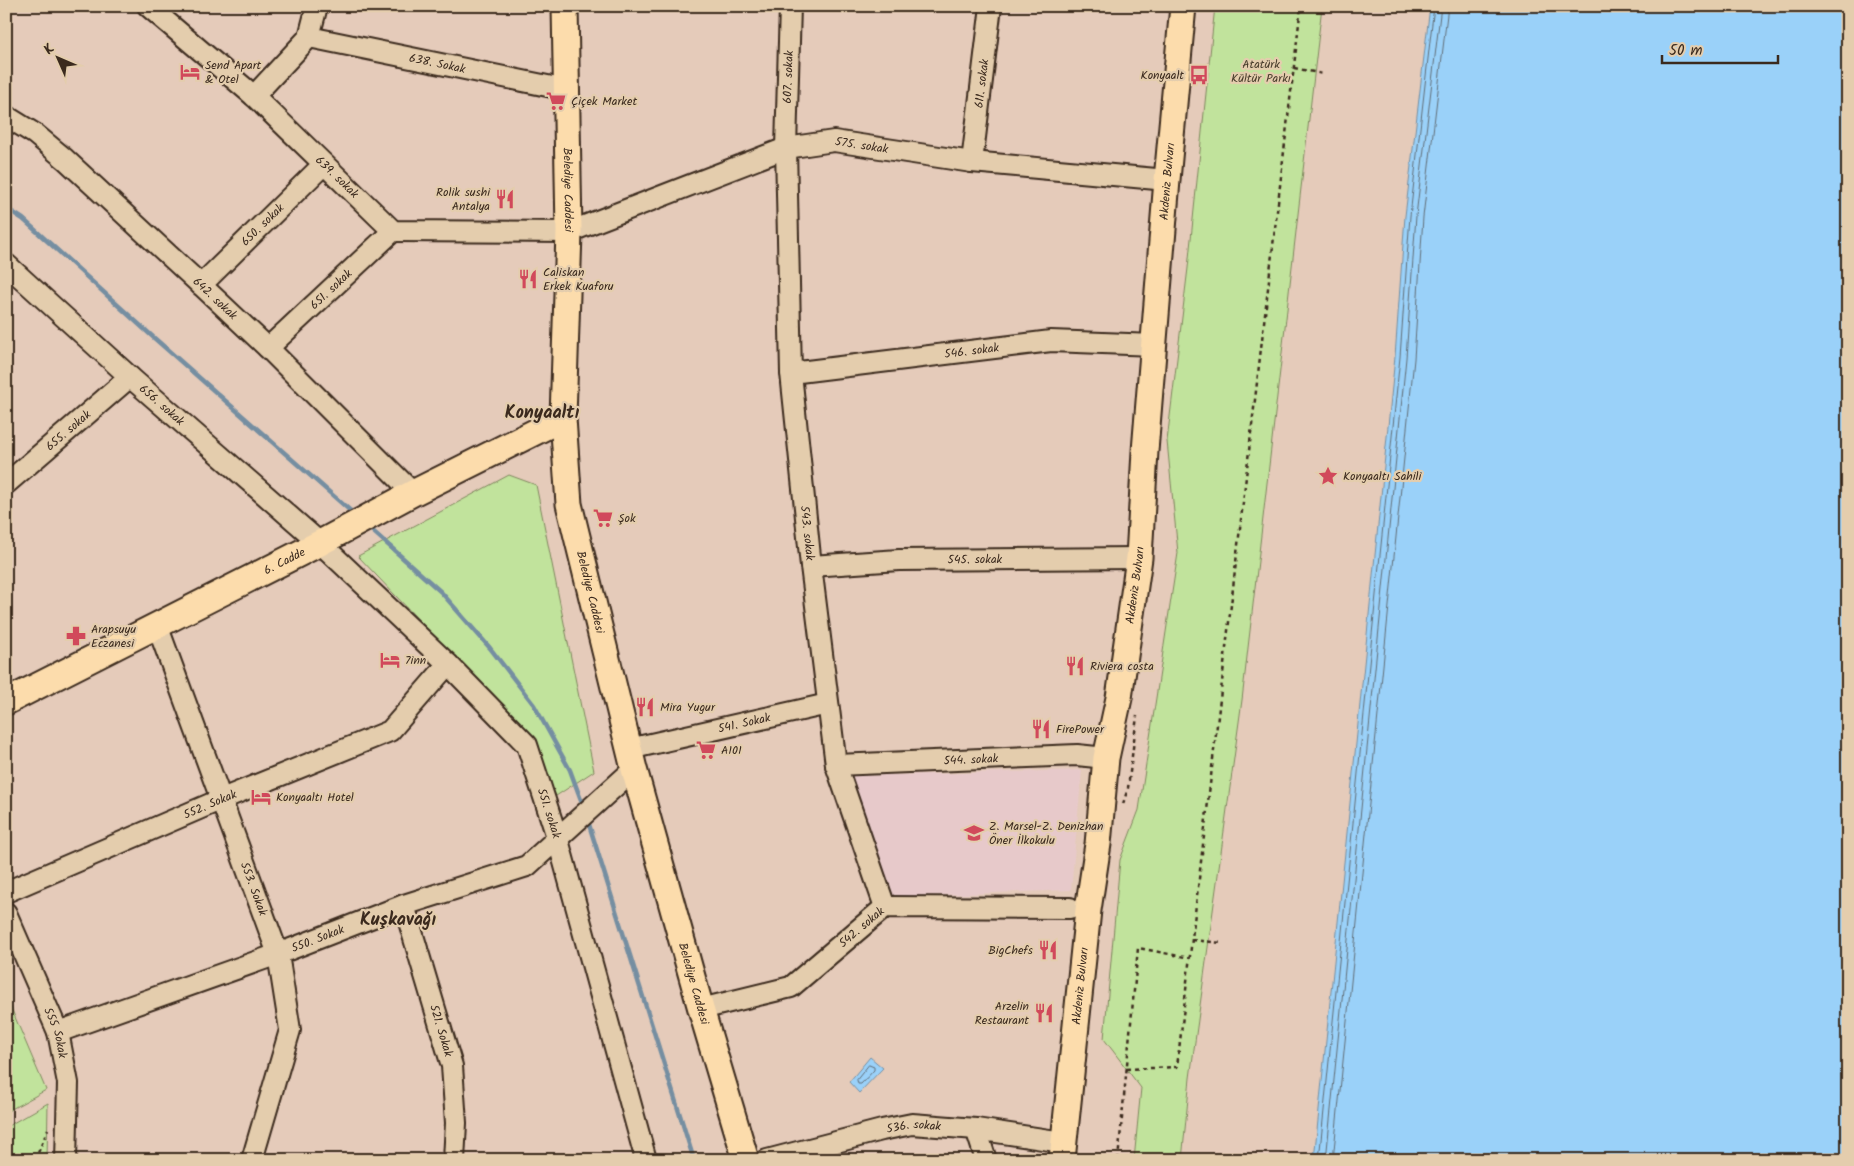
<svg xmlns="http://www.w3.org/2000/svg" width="1854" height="1166" font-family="Kalam,sans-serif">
  <rect width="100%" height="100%" fill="#e5cbba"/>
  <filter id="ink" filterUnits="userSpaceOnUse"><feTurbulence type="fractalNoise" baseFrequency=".02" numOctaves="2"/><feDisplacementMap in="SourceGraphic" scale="10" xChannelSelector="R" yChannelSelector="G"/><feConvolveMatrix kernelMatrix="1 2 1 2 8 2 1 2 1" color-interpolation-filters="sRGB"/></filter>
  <g filter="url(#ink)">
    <path fill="#e7c9ca" d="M 1082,770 L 1071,890 L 892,897 L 852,776 Z"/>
    <g fill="#c1e39c" stroke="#7e865d">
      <path d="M 1215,6 L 1322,6 L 1242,700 L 1190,1078 L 1182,1160 L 1134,1160 L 1141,1088 L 1104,1039 L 1120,860 L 1139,810 L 1178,553 L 1167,441 L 1188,268 Z"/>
      <path d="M 509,475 L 536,485 L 594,771 L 556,796 L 525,732 L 358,556 Z"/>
      <path d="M 6,996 L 46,1090 L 6,1112 Z"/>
      <path d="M 48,1103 L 47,1160 L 6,1160 L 6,1127 Z"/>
    </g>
    <g fill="#9ad1f9" stroke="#748ea1">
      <path d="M 1430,6 L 1848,6 L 1848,1160 L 1314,1160 L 1395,357 L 1405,216 Z"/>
      <path d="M 870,1057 L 883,1068 L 859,1093 L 849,1082 Z"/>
    </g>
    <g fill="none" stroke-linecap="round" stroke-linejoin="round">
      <g stroke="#616d76" stroke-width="1">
        <path d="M 869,1065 L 874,1067 L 874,1070 L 861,1084 L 858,1084 L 857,1080 Z"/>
        <path d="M 1319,1160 L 1400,357 L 1410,216 L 1434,6"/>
        <path d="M 1326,1160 L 1406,358 L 1416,216 L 1441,6"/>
        <path d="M 1333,1160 L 1414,359 L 1423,217 L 1448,6"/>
      </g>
      <g stroke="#748ea1" stroke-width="4.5">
        <path d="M 6,208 L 23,219 L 153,337 L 354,514"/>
        <path d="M 367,526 L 441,592 L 490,648 L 534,705 L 570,770 L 584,808"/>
        <path d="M 587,818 L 694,1160"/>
      </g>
      <defs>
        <g id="minor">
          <path id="s1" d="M 148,6 L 254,96 L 393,231 L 569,232 L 786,148 L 834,141 L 972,162 L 1167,180"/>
          <path id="s2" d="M 790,6 L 786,148 L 791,373 L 811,566 L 836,765 L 885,907"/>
          <path id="s3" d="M 309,37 L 567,90"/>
          <path d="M 254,96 L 309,37 L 317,6"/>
          <path id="s4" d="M 6,116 L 35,134 L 65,159 L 201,285 L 268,348 L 413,493"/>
          <path id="s5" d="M 972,162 L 991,6"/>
          <path id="s6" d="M 6,264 L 130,377 L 320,543 L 448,664 L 527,745 L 558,840 L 646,1160"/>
          <path id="s7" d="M 201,285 L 323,165"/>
          <path id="s8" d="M 268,348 L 393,231"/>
          <path id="s9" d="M 791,373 L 1051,341 L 1154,345"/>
          <path id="s10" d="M 6,484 L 130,377"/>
          <path id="s11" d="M 811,566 L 899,560 L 1139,558"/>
          <path id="s12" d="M 157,625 L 278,954 L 290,1030 L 252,1160"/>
          <path id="s13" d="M 629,749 L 828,704"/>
          <path id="s14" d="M 836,765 L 1077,755 L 1106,758"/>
          <path id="s15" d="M 6,892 L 222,799 L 390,731 L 448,664"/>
          <path id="s16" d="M 404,905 L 452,1066 L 456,1123 L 454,1160"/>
          <path id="s17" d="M 6,913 L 58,1032 L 68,1083 L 66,1160"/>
          <path id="s18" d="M 701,1009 L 791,987 L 885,907 L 1070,908"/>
          <path id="s19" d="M 58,1032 L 278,954 L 404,905 L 527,866 L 634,769"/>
          <path d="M 976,1129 L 986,1160"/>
          <path id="s20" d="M 767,1160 L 882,1130 L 912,1124 L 976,1129 L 1063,1142"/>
        </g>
        <g id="major">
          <path id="s21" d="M 565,6 L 569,232 L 563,418 L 569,504 L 634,769 L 701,1009 L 746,1160"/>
          <path id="s22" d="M 6,702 L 320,543 L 413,493 L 563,418"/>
          <path id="s23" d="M 1062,1160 L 1088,910 L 1098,844 L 1106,758 L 1119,698 L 1139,558 L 1145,451 L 1167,180 L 1183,6"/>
        </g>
      </defs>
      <use href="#minor" stroke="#3b2a1e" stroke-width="24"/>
      <use href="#major" stroke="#3b2a1e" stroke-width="29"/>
      <g stroke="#3b2a1e" stroke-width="2.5" stroke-dasharray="4 4" stroke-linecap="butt">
        <path d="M 1294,68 L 1323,74"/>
        <path d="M 1123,804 L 1128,788 L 1137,716"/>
        <path d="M 1192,940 L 1222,943"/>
        <path d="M 1126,1069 L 1177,1067 L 1301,6"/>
        <path d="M 35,1160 L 48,1129"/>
        <path d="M 1118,1160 L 1138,948 L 1190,958"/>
      </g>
      <use href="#minor" stroke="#e4cdad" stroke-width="20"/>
      <use href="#major" stroke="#fcdcac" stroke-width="25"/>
    </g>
  </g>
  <defs>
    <symbol id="hotel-bare" viewBox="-9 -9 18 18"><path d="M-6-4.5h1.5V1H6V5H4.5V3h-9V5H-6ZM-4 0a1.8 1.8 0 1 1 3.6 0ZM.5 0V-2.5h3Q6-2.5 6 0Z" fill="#d1495b" stroke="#e4cdad" stroke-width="2.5" paint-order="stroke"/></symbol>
    <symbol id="bus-bare" viewBox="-9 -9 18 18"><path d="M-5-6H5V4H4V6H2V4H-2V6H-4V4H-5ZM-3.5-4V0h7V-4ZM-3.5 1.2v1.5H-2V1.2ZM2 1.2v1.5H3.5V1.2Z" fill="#d1495b" stroke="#e4cdad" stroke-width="2.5" paint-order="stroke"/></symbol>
    <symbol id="supermarket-bare" viewBox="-9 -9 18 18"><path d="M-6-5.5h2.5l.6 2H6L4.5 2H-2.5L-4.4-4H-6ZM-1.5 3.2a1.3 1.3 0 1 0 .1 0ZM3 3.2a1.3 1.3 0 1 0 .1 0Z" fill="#d1495b" stroke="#e4cdad" stroke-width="2.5" paint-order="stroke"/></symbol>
    <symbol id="restaurant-bare" viewBox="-9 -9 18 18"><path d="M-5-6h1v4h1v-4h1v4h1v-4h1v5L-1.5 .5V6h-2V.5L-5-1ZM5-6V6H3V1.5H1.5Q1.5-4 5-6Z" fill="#d1495b" stroke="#e4cdad" stroke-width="2.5" paint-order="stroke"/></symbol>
    <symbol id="sight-bare" viewBox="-9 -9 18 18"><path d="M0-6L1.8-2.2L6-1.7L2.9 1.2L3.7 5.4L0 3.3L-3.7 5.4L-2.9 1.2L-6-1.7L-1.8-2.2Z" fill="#d1495b" stroke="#e4cdad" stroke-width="2.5" paint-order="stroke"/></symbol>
    <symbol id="pharmacy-bare" viewBox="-9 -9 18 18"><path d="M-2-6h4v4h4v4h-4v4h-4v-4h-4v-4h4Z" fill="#d1495b" stroke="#e4cdad" stroke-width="2.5" paint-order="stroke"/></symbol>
    <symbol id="school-bare" viewBox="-9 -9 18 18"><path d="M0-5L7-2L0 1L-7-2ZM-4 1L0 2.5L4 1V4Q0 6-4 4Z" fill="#d1495b" stroke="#e4cdad" stroke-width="2.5" paint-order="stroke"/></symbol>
  </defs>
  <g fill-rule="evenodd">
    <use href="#hotel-bare" x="176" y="58" width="28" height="28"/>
    <use href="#bus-bare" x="1185" y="61" width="28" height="28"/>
    <use href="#supermarket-bare" x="542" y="87" width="28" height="28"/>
    <use href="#restaurant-bare" x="491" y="185" width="28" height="28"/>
    <use href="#restaurant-bare" x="514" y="265" width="28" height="28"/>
    <use href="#sight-bare" x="1314" y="462" width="28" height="28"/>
    <use href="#supermarket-bare" x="589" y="504" width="28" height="28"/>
    <use href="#pharmacy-bare" x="62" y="622" width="28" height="28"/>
    <use href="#hotel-bare" x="376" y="646" width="28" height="28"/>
    <use href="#restaurant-bare" x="1061" y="652" width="28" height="28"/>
    <use href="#restaurant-bare" x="631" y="693" width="28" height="28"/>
    <use href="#restaurant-bare" x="1027" y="715" width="28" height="28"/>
    <use href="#supermarket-bare" x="692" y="736" width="28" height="28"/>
    <use href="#hotel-bare" x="247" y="783" width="28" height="28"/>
    <use href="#school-bare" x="960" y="819" width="28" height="28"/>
    <use href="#restaurant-bare" x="1034" y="936" width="28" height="28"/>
    <use href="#restaurant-bare" x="1030" y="999" width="28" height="28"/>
  </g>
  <g text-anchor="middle" stroke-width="4.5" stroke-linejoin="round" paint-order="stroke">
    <g font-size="12" fill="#3b2a1e" stroke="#e4cdad">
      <text dy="4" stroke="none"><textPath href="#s3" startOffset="131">638. Sokak</textPath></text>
      <text transform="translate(788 77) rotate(-88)" y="4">607. sokak</text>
      <text dy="4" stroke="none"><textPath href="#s5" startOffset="79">611. sokak</textPath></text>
      <text dy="4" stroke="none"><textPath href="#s1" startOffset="818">575. sokak</textPath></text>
      <text dy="4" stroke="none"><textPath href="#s1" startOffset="255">639. sokak</textPath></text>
      <text dy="4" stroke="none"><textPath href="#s23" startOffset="985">Akdeniz Bulvarı</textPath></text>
      <text dy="4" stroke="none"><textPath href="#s21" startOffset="184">Belediye Caddesi</textPath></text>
      <text dy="4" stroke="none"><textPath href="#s7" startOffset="86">650. sokak</textPath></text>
      <text dy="4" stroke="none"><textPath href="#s8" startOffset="86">651. sokak</textPath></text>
      <text dy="4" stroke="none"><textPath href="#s4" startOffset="278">642. sokak</textPath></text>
      <text dy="4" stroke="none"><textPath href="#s9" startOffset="182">546. sokak</textPath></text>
      <text dy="4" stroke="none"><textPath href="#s6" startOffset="210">656. sokak</textPath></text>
      <text dy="4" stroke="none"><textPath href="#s10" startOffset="82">655. sokak</textPath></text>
      <text dy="4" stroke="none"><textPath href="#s2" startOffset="528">543. sokak</textPath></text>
      <text dy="4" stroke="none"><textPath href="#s11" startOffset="164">545. sokak</textPath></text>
      <text dy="4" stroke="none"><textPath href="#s22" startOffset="312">6. Cadde</textPath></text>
      <text dy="4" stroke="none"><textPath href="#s23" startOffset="580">Akdeniz Bulvarı</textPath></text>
      <text dy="4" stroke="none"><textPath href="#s21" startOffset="589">Belediye Caddesi</textPath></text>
      <text dy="4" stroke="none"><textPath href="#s13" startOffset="118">541. Sokak</textPath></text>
      <text dy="4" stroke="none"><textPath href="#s14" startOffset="135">544. sokak</textPath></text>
      <text dy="4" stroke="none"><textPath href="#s15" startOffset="222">552. Sokak</textPath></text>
      <text dy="4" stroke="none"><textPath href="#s6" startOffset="781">551. sokak</textPath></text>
      <text dy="4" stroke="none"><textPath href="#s12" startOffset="281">553. Sokak</textPath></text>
      <text dy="4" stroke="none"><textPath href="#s18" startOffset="185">542. sokak</textPath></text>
      <text dy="4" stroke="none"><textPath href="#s19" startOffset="276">550. Sokak</textPath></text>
      <text dy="4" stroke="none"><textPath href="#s21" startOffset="994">Belediye Caddesi</textPath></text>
      <text dy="4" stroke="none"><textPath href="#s23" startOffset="175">Akdeniz Bulvarı</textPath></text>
      <text dy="4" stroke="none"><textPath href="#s16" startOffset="131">521. Sokak</textPath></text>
      <text dy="4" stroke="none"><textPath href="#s17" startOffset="130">555 Sokak</textPath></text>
      <text dy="4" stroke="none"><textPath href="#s20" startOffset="151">536. sokak</textPath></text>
    </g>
    <g font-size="12" fill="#483c2b" stroke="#e4cdad">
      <text x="1261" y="68">Atatürk<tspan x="1261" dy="14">Kültür Parkı</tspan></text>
    </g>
    <g font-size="12" fill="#3b2a1e" stroke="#e4cdad" text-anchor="start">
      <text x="205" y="69">Send Apart<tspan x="205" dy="14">&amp; Otel</tspan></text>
      <text x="1184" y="79" text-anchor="end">Konyaalt</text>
      <text x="571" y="105">Çiçek Market</text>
      <text x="490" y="196" text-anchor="end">Rolik sushi<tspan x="490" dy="14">Antalya</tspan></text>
      <text x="543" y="276">Caliskan<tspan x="543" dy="14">Erkek Kuaforu</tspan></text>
      <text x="1343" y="480">Konyaaltı Sahili</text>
      <text x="618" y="522">Şok</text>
      <text x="91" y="633">Arapsuyu<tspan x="91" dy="14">Eczanesi</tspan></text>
      <text x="405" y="664">7inn</text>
      <text x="1090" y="670">Riviera costa</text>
      <text x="660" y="711">Mira Yugur</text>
      <text x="1056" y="733">FirePower</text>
      <text x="721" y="754">A101</text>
      <text x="276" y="801">Konyaaltı Hotel</text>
      <text x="989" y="830">Z. Marsel-Z. Denizhan<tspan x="989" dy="14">Öner İlkokulu</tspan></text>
      <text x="1033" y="954" text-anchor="end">BigChefs</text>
      <text x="1029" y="1010" text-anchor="end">Arzelin<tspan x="1029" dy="14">Restaurant</tspan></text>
    </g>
    <g font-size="18" font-weight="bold" fill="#3b2a1e" stroke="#e4cdad">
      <text x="542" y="418">Konyaaltı</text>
      <text x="398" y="925">Kuşkavağı</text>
    </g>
  </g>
  <rect width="1854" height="1166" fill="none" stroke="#e4cdad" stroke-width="25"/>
  <rect x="12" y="12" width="1829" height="1141" fill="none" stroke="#3b2a1e" stroke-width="2" filter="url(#ink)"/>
  <g transform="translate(58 58) rotate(315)" stroke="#e4cdad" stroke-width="4" paint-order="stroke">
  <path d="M0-4L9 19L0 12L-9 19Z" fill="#3b2a1e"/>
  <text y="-8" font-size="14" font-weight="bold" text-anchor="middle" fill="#3b2a1e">K</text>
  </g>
  <path d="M1662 55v8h116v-8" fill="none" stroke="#3b2a1e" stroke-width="2.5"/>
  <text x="1669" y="55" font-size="15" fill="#3b2a1e" stroke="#e4cdad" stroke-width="4" paint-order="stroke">50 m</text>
</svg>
